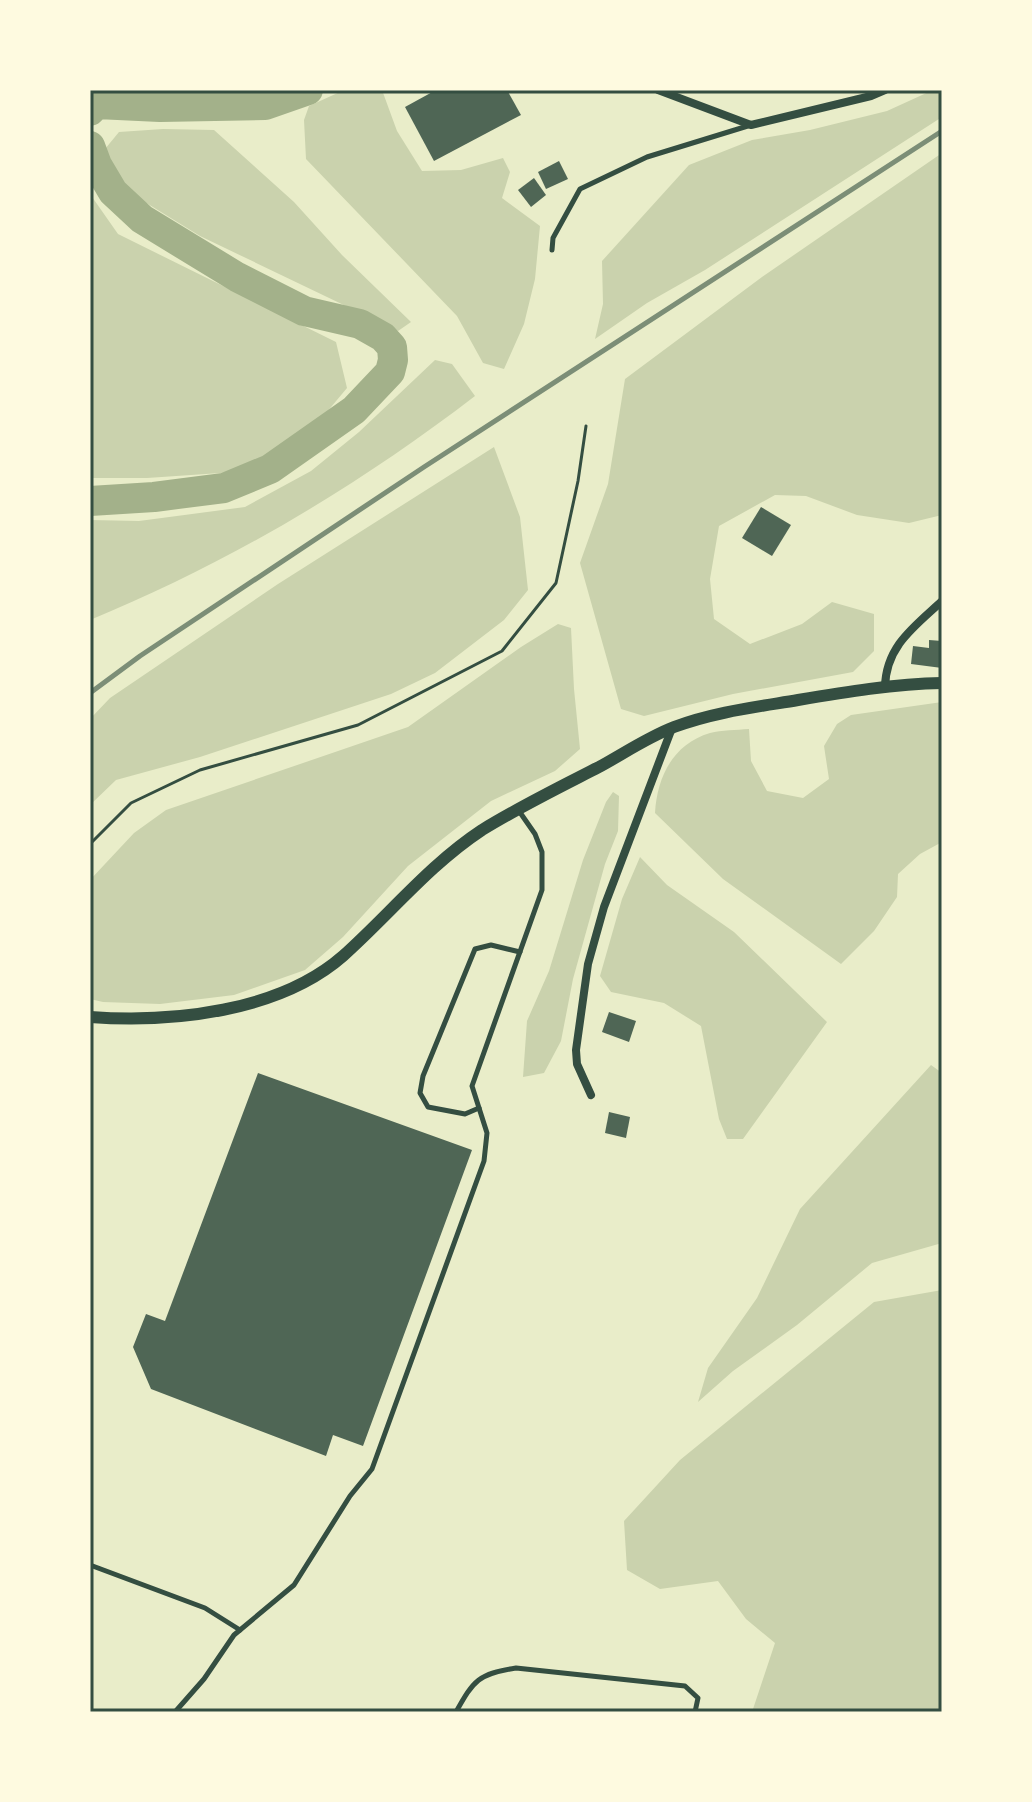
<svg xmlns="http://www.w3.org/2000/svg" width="1032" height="1802" font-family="Raleway,sans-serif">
  <rect width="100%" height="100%" fill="#e9edc9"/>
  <g fill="#cad2ad">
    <path d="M 382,90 L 397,131 L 422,171 L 461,170 L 503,158 L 510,172 L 502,198 L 540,226 L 535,279 L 524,324 L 504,369 L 483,363 L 457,316 L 306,159 L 304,120 L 309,106 L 342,91 Z"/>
    <path d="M 933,90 L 942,90 L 942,117 L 705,270 L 647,303 L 595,339 L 603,304 L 602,261 L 689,165 L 752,140 L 810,130 L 887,111 Z"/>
    <path d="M 163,129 L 214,130 L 294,202 L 342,255 L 411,322 L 398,331 L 200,236 L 122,188 L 105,149 L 119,132 Z"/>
    <path d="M 942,153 L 942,515 L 909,523 L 857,515 L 806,496 L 775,495 L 719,526 L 710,579 L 714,619 L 750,644 L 802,624 L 832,602 L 874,614 L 874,651 L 853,672 L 733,694 L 644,716 L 621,709 L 580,563 L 608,484 L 625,379 L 762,277 Z"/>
    <path d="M 90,194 L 118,234 L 336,342 L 347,388 L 311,431 L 235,472 L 147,478 L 90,478 Z"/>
    <path d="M 435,360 L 452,364 L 475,396 C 358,486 227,564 90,620 L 90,520 L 139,521 L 245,507 L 311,471 L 359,432 Z"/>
    <path d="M 494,447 L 520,517 L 528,590 L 504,620 L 435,673 L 391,694 L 200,757 L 116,780 L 90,805 L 90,719 L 110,698 L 278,584 Z"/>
    <path d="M 558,624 L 571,628 L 574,689 L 580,749 L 555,771 L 491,801 L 408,866 L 343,937 L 305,970 L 234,995 L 160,1004 L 103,1002 L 90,999 L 90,880 L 134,833 L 166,810 L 408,727 L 521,647 Z"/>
    <path d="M 942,702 L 942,842 L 920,854 L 898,874 L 897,897 L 874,931 L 841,964 L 723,879 L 655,813 C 657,777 673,744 710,733 C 722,730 736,730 749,729 L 751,761 L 767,791 L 803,798 L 829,779 L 824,746 L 837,724 L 851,715 Z"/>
    <path d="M 613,792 L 619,796 L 618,831 L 605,864 L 573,979 L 561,1041 L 544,1073 L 523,1077 L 527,1021 L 549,971 L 583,860 L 606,802 Z"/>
    <path d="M 640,857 L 667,885 L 734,932 L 827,1022 L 743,1139 L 727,1139 L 719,1119 L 701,1026 L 664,1003 L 611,992 L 600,976 L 622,899 Z"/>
    <path d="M 931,1065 L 942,1073 L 942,1243 L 872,1263 L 797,1325 L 733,1371 L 698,1402 L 708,1368 L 757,1298 L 800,1209 Z"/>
    <path d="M 942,1290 L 942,1712 L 752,1712 L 775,1643 L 746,1619 L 718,1581 L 660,1589 L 627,1570 L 624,1521 L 680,1460 L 874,1302 Z"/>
  </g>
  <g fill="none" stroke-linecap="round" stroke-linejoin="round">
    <path stroke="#a3b18a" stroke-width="5" d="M 123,104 L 139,90"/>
    <g stroke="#a3b18a" stroke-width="30">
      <path d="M 90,111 L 97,104 L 160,107 L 265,105 L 308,90"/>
      <path d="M 90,146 L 97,165 L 113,192 L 142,219 L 237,277 L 304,311 L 360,324 L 383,337 L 392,347 L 393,360 L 390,372 L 354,410 L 270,469 L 224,488 L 154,497 L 90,501"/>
    </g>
  </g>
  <g fill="#4f6655">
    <path d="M 436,90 L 507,90 L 521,115 L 434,161 L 405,107 Z"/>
    <path d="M 559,161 L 568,179 L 546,189 L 538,172 Z"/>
    <path d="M 534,178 L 546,195 L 531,207 L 518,190 Z"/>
    <path d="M 761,507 L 791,525 L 772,556 L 742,538 Z"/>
    <path d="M 929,640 L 942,641 L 942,668 L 911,664 L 913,646 L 929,648 Z"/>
    <path d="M 609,1012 L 636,1021 L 629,1042 L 602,1032 Z"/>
    <path d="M 258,1073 L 472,1150 L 363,1446 L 333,1435 L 326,1456 L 151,1389 L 133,1347 L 146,1314 L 165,1321 Z"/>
    <path d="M 609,1112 L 630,1117 L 626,1138 L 605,1133 Z"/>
  </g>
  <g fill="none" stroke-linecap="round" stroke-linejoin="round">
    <path stroke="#344e41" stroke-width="3" d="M 90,844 L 131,803 L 200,770 L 358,725 L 502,651 L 556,583 L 578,481 L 586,426"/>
    <g stroke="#344e41" stroke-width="5">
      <path d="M 552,250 L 553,238 L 580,189 L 647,157 L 751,125"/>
      <path d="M 479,1108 L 465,1114 L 428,1107 L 420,1093 L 423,1076 L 475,949 L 491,945 L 520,952"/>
      <path d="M 90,1565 L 205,1608 L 240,1630"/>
      <path d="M 175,1712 L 204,1679 L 234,1635 L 294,1585 L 350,1496 L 372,1469 L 484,1161 L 487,1133 L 472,1086 L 542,890 L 542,852 L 535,834 L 519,811"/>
      <path d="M 456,1712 C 474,1680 478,1674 516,1668 L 685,1686 L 698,1698 L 695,1712"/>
    </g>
    <g stroke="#344e41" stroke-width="8">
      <path d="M 658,90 L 751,125 L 871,96 L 885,90"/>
      <path d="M 885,687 C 886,646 914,627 942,601"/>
      <path d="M 591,1095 L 577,1064 L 576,1050 L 588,964 L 604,907 L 672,728"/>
    </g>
    <path stroke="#344e41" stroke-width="12" d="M 90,1017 C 172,1023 279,1012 343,956 C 390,914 429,865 482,830 C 519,807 560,787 599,767 C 623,754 648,737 674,727 C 714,712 756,707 798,700 C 845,692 894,684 942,683"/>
    <path stroke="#7c8e77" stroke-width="5" d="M 90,693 L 140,656 L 424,467 L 942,131"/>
  </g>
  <rect width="1032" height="1802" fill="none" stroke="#fefae0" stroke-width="184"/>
  <rect x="92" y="92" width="848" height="1618" fill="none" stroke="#344e41" stroke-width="3"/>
</svg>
